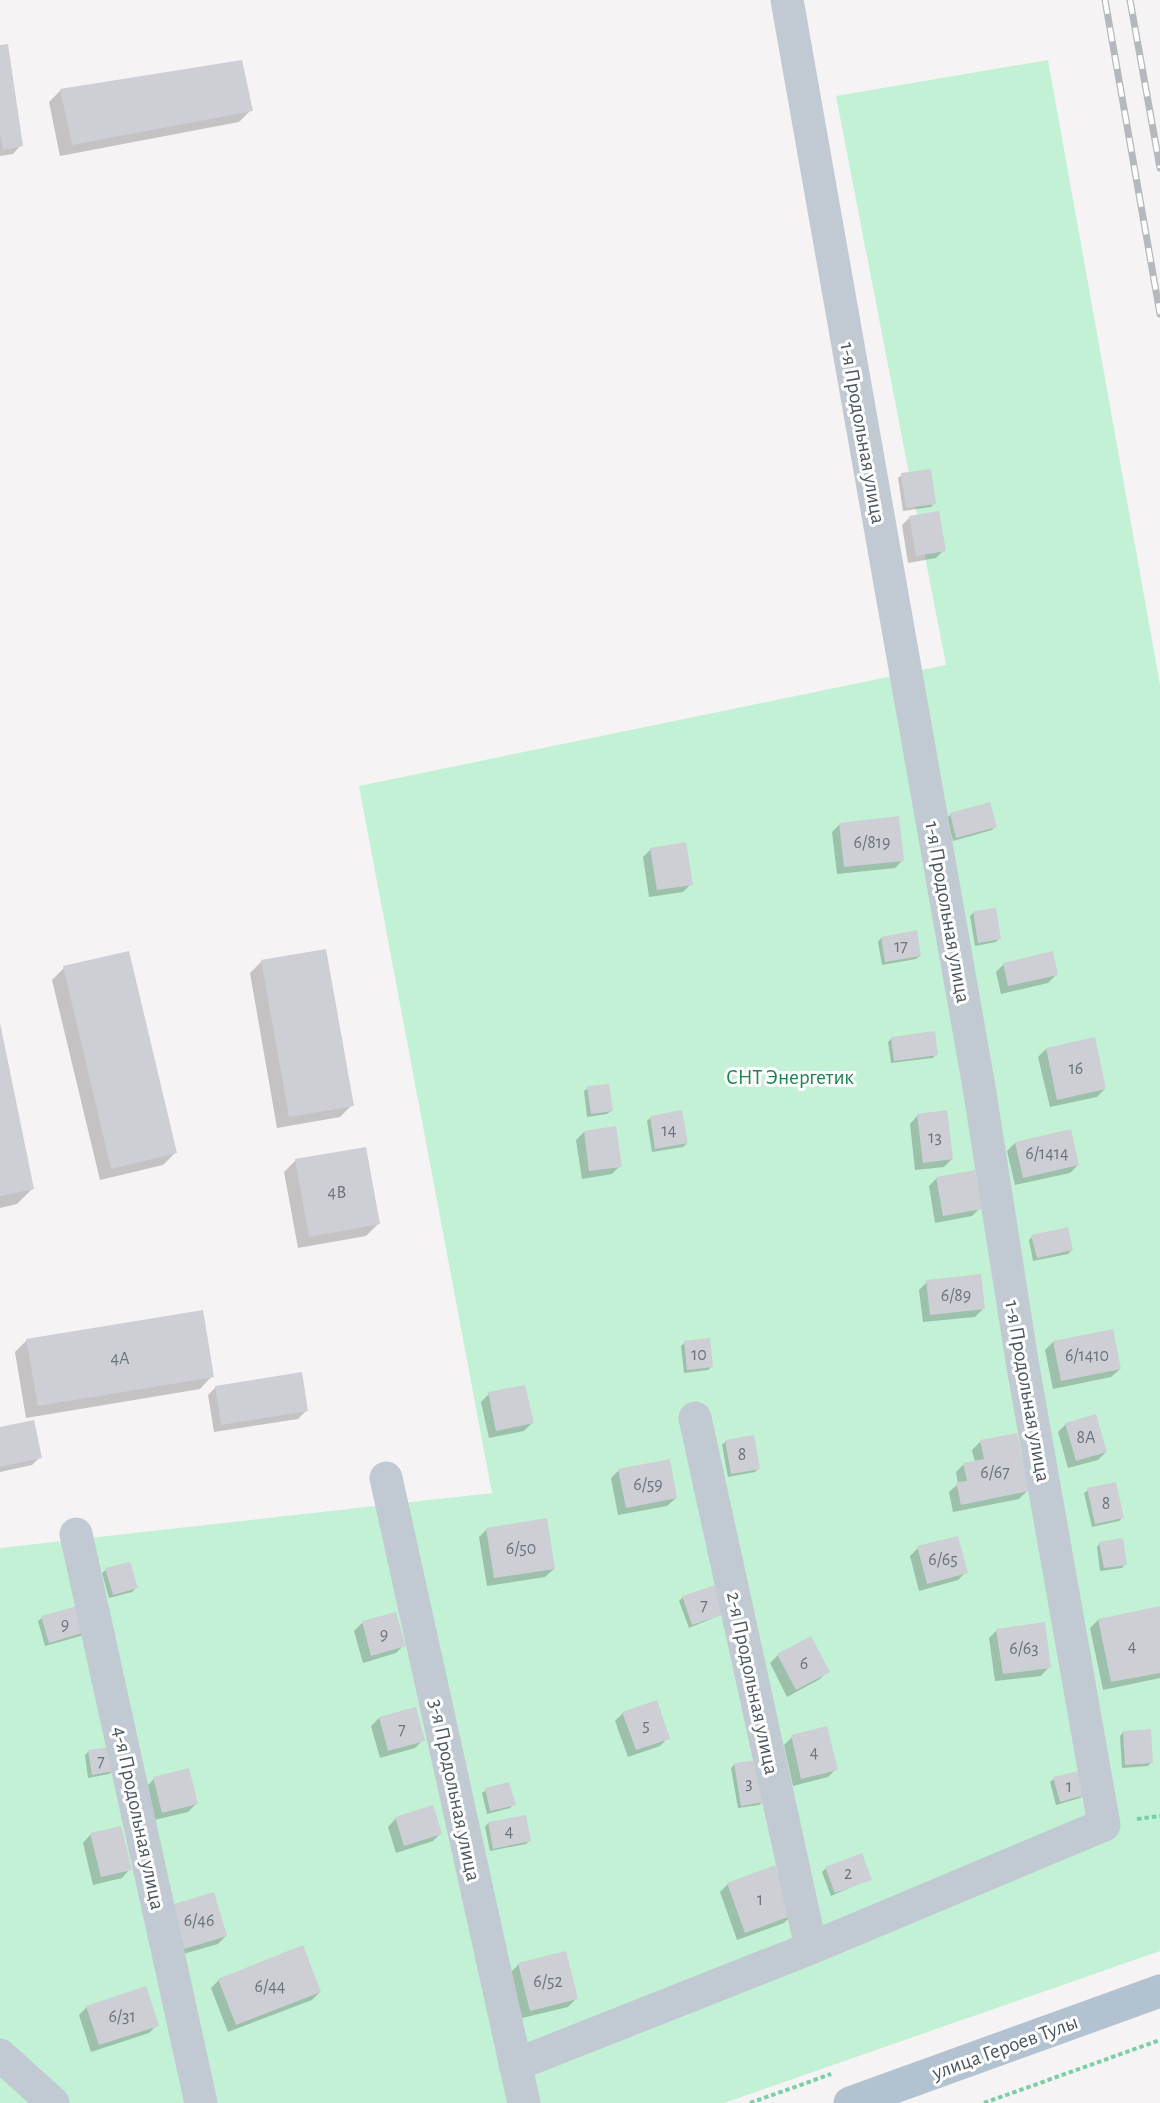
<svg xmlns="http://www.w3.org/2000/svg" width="1160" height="2103" font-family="'Alegreya Sans',sans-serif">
  <rect width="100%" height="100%" fill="#f5f3f3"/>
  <path fill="#c3f1d5" d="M 1048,60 L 1160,685 L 1160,1951 L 724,2103 L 0,2103 L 0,1548 L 492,1493 L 359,786 L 946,665 L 836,96 Z"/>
  <g fill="#0003">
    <path d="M 0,47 L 21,145 L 13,154 L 0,156 Z"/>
    <path d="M 61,90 L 251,110 L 239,122 L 60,156 L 49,102 Z"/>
    <path d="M 902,475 L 934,503 L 931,507 L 903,511 L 898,478 Z"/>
    <path d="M 910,517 L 944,550 L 936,558 L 908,563 L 902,525 Z"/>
    <path d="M 951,814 L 995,827 L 992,830 L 953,841 L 947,818 Z"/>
    <path d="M 840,824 L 903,860 L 895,868 L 837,874 L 832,832 Z"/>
    <path d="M 651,849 L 691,884 L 683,892 L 649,897 L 643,857 Z"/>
    <path d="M 974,912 L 999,939 L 996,942 L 975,946 L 970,916 Z"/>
    <path d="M 881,938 L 920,956 L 916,959 L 882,965 L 878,942 Z"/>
    <path d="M 262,961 L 352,1105 L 340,1117 L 277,1128 L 250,973 Z"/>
    <path d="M 1004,964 L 1056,975 L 1048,983 L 1001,994 L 996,972 Z"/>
    <path d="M 64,968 L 175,1153 L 163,1165 L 100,1180 L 52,980 Z"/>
    <path d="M 0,1025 L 33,1188 L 17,1204 L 0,1208 Z"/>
    <path d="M 892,1038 L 936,1054 L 933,1058 L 891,1063 L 888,1042 Z"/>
    <path d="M 1046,1049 L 1105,1089 L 1097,1097 L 1050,1107 L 1038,1057 Z"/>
    <path d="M 588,1088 L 611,1111 L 607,1114 L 587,1117 L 584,1091 Z"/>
    <path d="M 918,1115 L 952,1159 L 944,1167 L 915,1170 L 910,1124 Z"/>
    <path d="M 650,1118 L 687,1143 L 683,1147 L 652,1152 L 647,1121 Z"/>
    <path d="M 584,1132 L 620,1166 L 612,1174 L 582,1179 L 576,1140 Z"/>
    <path d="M 1015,1143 L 1078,1165 L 1070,1173 L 1015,1185 L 1007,1151 Z"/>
    <path d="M 296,1160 L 378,1224 L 366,1236 L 298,1248 L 284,1172 Z"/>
    <path d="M 937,1178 L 980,1208 L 972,1216 L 935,1223 L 929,1186 Z"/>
    <path d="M 1032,1237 L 1072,1250 L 1068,1254 L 1033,1261 L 1029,1240 Z"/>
    <path d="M 927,1282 L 983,1309 L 975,1317 L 923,1322 L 919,1290 Z"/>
    <path d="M 27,1340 L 212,1376 L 200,1389 L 26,1418 L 15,1352 Z"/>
    <path d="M 685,1342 L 712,1366 L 708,1370 L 684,1373 L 681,1346 Z"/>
    <path d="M 1053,1342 L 1120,1369 L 1111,1377 L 1053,1389 L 1045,1350 Z"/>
    <path d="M 216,1387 L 306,1411 L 298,1419 L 214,1432 L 208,1395 Z"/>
    <path d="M 489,1394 L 532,1423 L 524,1431 L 489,1438 L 481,1402 Z"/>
    <path d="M 1066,1424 L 1106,1452 L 1098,1460 L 1068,1468 L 1058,1432 Z"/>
    <path d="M 0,1429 L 40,1457 L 32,1465 L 0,1472 Z"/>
    <path d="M 726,1441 L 758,1469 L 755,1472 L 728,1477 L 722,1445 Z"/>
    <path d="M 980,1442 L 1027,1491 L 1019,1499 L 953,1512 L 949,1492 L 958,1484 L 956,1472 L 964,1464 L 975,1462 L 972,1450 Z"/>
    <path d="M 619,1470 L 676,1498 L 667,1506 L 618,1515 L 611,1478 Z"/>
    <path d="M 1088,1490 L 1122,1518 L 1119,1521 L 1092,1527 L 1084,1493 Z"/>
    <path d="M 487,1529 L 554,1569 L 545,1577 L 487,1586 L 479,1537 Z"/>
    <path d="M 1100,1543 L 1125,1564 L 1122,1568 L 1100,1571 L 1097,1547 Z"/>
    <path d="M 918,1548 L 966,1572 L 958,1580 L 919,1591 L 910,1556 Z"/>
    <path d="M 106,1570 L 136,1588 L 132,1592 L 109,1598 L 102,1573 Z"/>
    <path d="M 683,1597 L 723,1614 L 689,1628 L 679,1601 Z"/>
    <path d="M 80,1607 L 84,1635 L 45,1646 L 38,1621 L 42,1618 Z"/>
    <path d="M 1160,1611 L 1160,1678 L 1103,1690 L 1090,1628 L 1098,1620 Z"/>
    <path d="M 395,1614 L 404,1645 L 396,1653 L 363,1663 L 354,1631 L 362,1623 Z"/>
    <path d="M 997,1630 L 1049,1667 L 1041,1676 L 995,1681 L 989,1638 Z"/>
    <path d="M 778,1655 L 828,1671 L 820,1679 L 787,1697 L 770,1663 Z"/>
    <path d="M 623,1713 L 668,1738 L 660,1746 L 628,1757 L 615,1721 Z"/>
    <path d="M 379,1718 L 423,1740 L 415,1748 L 380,1758 L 371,1726 Z"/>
    <path d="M 1123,1732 L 1152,1762 L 1148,1766 L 1122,1768 L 1120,1736 Z"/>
    <path d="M 792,1737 L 836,1769 L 828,1777 L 793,1786 L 784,1745 Z"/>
    <path d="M 88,1752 L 113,1771 L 109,1774 L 88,1778 L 85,1755 Z"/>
    <path d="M 735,1764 L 763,1802 L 759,1805 L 738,1808 L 731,1768 Z"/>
    <path d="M 154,1779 L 196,1804 L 188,1812 L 154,1820 L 146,1787 Z"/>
    <path d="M 1054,1779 L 1083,1795 L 1080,1798 L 1056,1805 L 1050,1782 Z"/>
    <path d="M 486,1790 L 514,1804 L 510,1808 L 487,1814 L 482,1793 Z"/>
    <path d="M 396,1818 L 441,1833 L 433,1841 L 396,1853 L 388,1827 Z"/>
    <path d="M 488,1823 L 529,1841 L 526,1844 L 490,1851 L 485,1827 Z"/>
    <path d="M 91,1834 L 130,1869 L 122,1878 L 93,1885 L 83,1843 Z"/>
    <path d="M 826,1868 L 870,1879 L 831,1896 L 822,1872 Z"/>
    <path d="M 728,1884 L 792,1915 L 784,1923 L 737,1940 L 720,1892 Z"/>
    <path d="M 164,1914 L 226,1936 L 218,1944 L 176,1956 Z"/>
    <path d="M 519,1964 L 576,1999 L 568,2007 L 522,2018 L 511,1972 Z"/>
    <path d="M 219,1980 L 320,1992 L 312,2000 L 228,2032 L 211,1988 Z"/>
    <path d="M 87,2007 L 157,2025 L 149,2033 L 91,2052 L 79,2015 Z"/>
  </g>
  <g fill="#cdcfd5">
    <path d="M 8,44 L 23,146 L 3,150 L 0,132 L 0,45 Z"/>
    <path d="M 242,60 L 253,111 L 72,145 L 60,89 Z"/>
    <path d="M 931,469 L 936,504 L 906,508 L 901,473 Z"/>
    <path d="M 939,511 L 946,551 L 916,556 L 909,516 Z"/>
    <path d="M 990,802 L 997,827 L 956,838 L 950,813 Z"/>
    <path d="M 899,816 L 904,861 L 844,867 L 839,823 Z"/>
    <path d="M 686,842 L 693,885 L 657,890 L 650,848 Z"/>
    <path d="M 996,908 L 1001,939 L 978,943 L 973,911 Z"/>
    <path d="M 917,930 L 921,956 L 885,962 L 881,937 Z"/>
    <path d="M 326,949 L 354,1106 L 289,1117 L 261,960 Z"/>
    <path d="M 129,951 L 177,1153 L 111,1169 L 63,966 Z"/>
    <path d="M 1053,951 L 1058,975 L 1008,986 L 1003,963 Z"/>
    <path d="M 0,1023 L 34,1189 L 0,1196 Z"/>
    <path d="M 935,1031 L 938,1055 L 894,1061 L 891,1037 Z"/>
    <path d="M 1095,1037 L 1106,1089 L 1057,1100 L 1046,1048 Z"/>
    <path d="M 609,1084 L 613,1111 L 591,1114 L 587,1086 Z"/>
    <path d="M 682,1110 L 688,1143 L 655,1149 L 650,1116 Z"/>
    <path d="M 947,1110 L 953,1159 L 923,1163 L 917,1114 Z"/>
    <path d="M 616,1126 L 622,1167 L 589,1171 L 584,1131 Z"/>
    <path d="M 1071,1129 L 1079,1165 L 1023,1178 L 1015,1142 Z"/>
    <path d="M 366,1147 L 380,1224 L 309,1237 L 295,1159 Z"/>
    <path d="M 975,1170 L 982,1209 L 943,1216 L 936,1177 Z"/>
    <path d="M 1068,1227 L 1073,1250 L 1037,1258 L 1031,1235 Z"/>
    <path d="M 981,1274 L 985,1309 L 930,1315 L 926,1280 Z"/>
    <path d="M 203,1310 L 214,1377 L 38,1406 L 26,1339 Z"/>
    <path d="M 1113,1329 L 1121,1369 L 1061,1381 L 1053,1341 Z"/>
    <path d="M 710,1338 L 713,1367 L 687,1370 L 684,1341 Z"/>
    <path d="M 302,1372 L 308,1411 L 221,1425 L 215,1386 Z"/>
    <path d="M 525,1385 L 534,1423 L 496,1431 L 488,1392 Z"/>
    <path d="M 1096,1414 L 1107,1452 L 1076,1461 L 1065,1423 Z"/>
    <path d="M 34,1420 L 42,1458 L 0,1467 L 0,1427 Z"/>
    <path d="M 1017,1433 L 1029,1491 L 961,1505 L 956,1482 L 967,1481 L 963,1463 L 984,1459 L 980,1440 Z"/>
    <path d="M 754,1435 L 760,1469 L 731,1474 L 725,1440 Z"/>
    <path d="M 670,1459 L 677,1498 L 626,1508 L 618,1469 Z"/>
    <path d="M 1116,1482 L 1124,1518 L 1095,1524 L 1087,1488 Z"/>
    <path d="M 547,1518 L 555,1569 L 494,1578 L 486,1528 Z"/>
    <path d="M 958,1536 L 968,1573 L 927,1584 L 917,1546 Z"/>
    <path d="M 1123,1538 L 1127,1565 L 1104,1568 L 1099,1542 Z"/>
    <path d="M 130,1562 L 138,1588 L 113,1595 L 105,1568 Z"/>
    <path d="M 716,1585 L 725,1614 L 692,1625 L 682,1596 Z"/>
    <path d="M 81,1605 L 89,1631 L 49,1643 L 41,1616 Z"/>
    <path d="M 1160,1606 L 1160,1673 L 1111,1682 L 1098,1619 Z"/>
    <path d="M 396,1612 L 406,1646 L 371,1656 L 362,1621 Z"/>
    <path d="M 1045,1622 L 1051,1668 L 1003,1674 L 996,1629 Z"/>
    <path d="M 811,1636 L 830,1672 L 796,1690 L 777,1654 Z"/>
    <path d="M 657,1700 L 670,1739 L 636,1750 L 622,1712 Z"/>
    <path d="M 416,1707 L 425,1741 L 388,1751 L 379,1717 Z"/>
    <path d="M 827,1726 L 838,1770 L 801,1779 L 791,1735 Z"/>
    <path d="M 1151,1729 L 1153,1763 L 1125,1765 L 1123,1731 Z"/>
    <path d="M 110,1747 L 114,1771 L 92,1775 L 88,1750 Z"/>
    <path d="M 758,1760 L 764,1802 L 741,1806 L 734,1763 Z"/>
    <path d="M 189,1768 L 198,1804 L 162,1813 L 153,1777 Z"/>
    <path d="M 1079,1771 L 1085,1795 L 1060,1802 L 1053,1777 Z"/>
    <path d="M 509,1782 L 516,1805 L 490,1811 L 485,1788 Z"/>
    <path d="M 433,1805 L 442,1834 L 404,1846 L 395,1817 Z"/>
    <path d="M 526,1815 L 531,1841 L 493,1849 L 488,1822 Z"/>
    <path d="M 121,1826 L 132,1870 L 101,1877 L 90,1833 Z"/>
    <path d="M 862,1853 L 872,1880 L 835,1893 L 825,1867 Z"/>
    <path d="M 775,1865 L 793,1915 L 745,1933 L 727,1883 Z"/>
    <path d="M 214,1892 L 227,1936 L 184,1949 L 171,1905 Z"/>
    <path d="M 303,1945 L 321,1992 L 236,2025 L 218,1979 Z"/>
    <path d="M 566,1951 L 578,1999 L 530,2011 L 518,1963 Z"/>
    <path d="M 146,1986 L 159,2026 L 99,2045 L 86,2006 Z"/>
  </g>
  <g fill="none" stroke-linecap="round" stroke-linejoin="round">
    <g stroke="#7ad0a6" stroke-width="4" stroke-dasharray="4.5 3" stroke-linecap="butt">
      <path d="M 1137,1819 L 1160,1816"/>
      <path d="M 750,2103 L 831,2074"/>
      <path d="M 984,2103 L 1160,2040"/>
    </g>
    <g stroke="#c1cad2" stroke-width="33">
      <path d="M 695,1418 L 811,1948"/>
      <path d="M 386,1478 L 524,2103"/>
      <path d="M 76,1534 L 201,2103"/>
      <path d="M 0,2055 L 53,2103"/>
      <path d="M 515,2065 L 811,1948 L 1104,1825 L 1022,1361 L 979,1087 L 787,0"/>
    </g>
    <path stroke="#b3c2d1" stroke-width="33" d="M 850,2103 L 1160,1991"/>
    <defs>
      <g id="rail">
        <path d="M 1105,0 L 1160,314"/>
        <path d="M 1130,0 L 1160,168"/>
      </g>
    </defs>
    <use href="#rail" stroke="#b5b8bd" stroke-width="7"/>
    <use href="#rail" stroke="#fff" stroke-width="4.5" stroke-dasharray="14" stroke-linecap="butt"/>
  </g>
  <g text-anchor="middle" stroke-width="6" stroke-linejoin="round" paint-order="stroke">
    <g font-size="18" fill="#6b747e">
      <text x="872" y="848">6/819</text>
      <text x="901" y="952">17</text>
      <text x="1076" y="1074">16</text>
      <text x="669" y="1136">14</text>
      <text x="935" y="1143">13</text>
      <text x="1047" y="1159">6/1414</text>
      <text x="337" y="1198">4В</text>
      <text x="956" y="1301">6/89</text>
      <text x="699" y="1360">10</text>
      <text x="1087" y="1361">6/1410</text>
      <text x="120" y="1364">4А</text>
      <text x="1086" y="1443">8А</text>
      <text x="742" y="1460">8</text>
      <text x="995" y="1478">6/67</text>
      <text x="648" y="1490">6/59</text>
      <text x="1106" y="1509">8</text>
      <text x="521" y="1554">6/50</text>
      <text x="943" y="1565">6/65</text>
      <text x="704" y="1611">7</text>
      <text x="65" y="1630">9</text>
      <text x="384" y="1640">9</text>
      <text x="1132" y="1652">4</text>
      <text x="1024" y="1654">6/63</text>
      <text x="804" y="1669">6</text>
      <text x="646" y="1731">5</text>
      <text x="402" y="1735">7</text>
      <text x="814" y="1758">4</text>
      <text x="101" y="1767">7</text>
      <text x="749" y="1789">3</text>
      <text x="1069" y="1792">1</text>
      <text x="509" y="1837">4</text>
      <text x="848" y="1879">2</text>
      <text x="760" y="1905">1</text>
      <text x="199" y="1926">6/46</text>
      <text x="548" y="1987">6/52</text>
      <text x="270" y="1992">6/44</text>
      <text x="122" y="2022">6/31</text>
    </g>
    <g font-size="21" fill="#4a5661" stroke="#fff">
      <text transform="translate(863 433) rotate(80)" y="7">1-я Продольная улица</text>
      <text transform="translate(948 912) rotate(80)" y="7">1-я Продольная улица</text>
      <text transform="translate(1028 1391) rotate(80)" y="7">1-я Продольная улица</text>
      <text transform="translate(753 1683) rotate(78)" y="7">2-я Продольная улица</text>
      <text transform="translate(455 1790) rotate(78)" y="7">3-я Продольная улица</text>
      <text transform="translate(139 1818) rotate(78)" y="7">4-я Продольная улица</text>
      <text transform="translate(1005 2047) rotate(-20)" y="7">улица Героев Тулы</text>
    </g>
    <g font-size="21" fill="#17864f" stroke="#fff">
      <text x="790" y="1084">СНТ Энергетик</text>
    </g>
  </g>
</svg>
